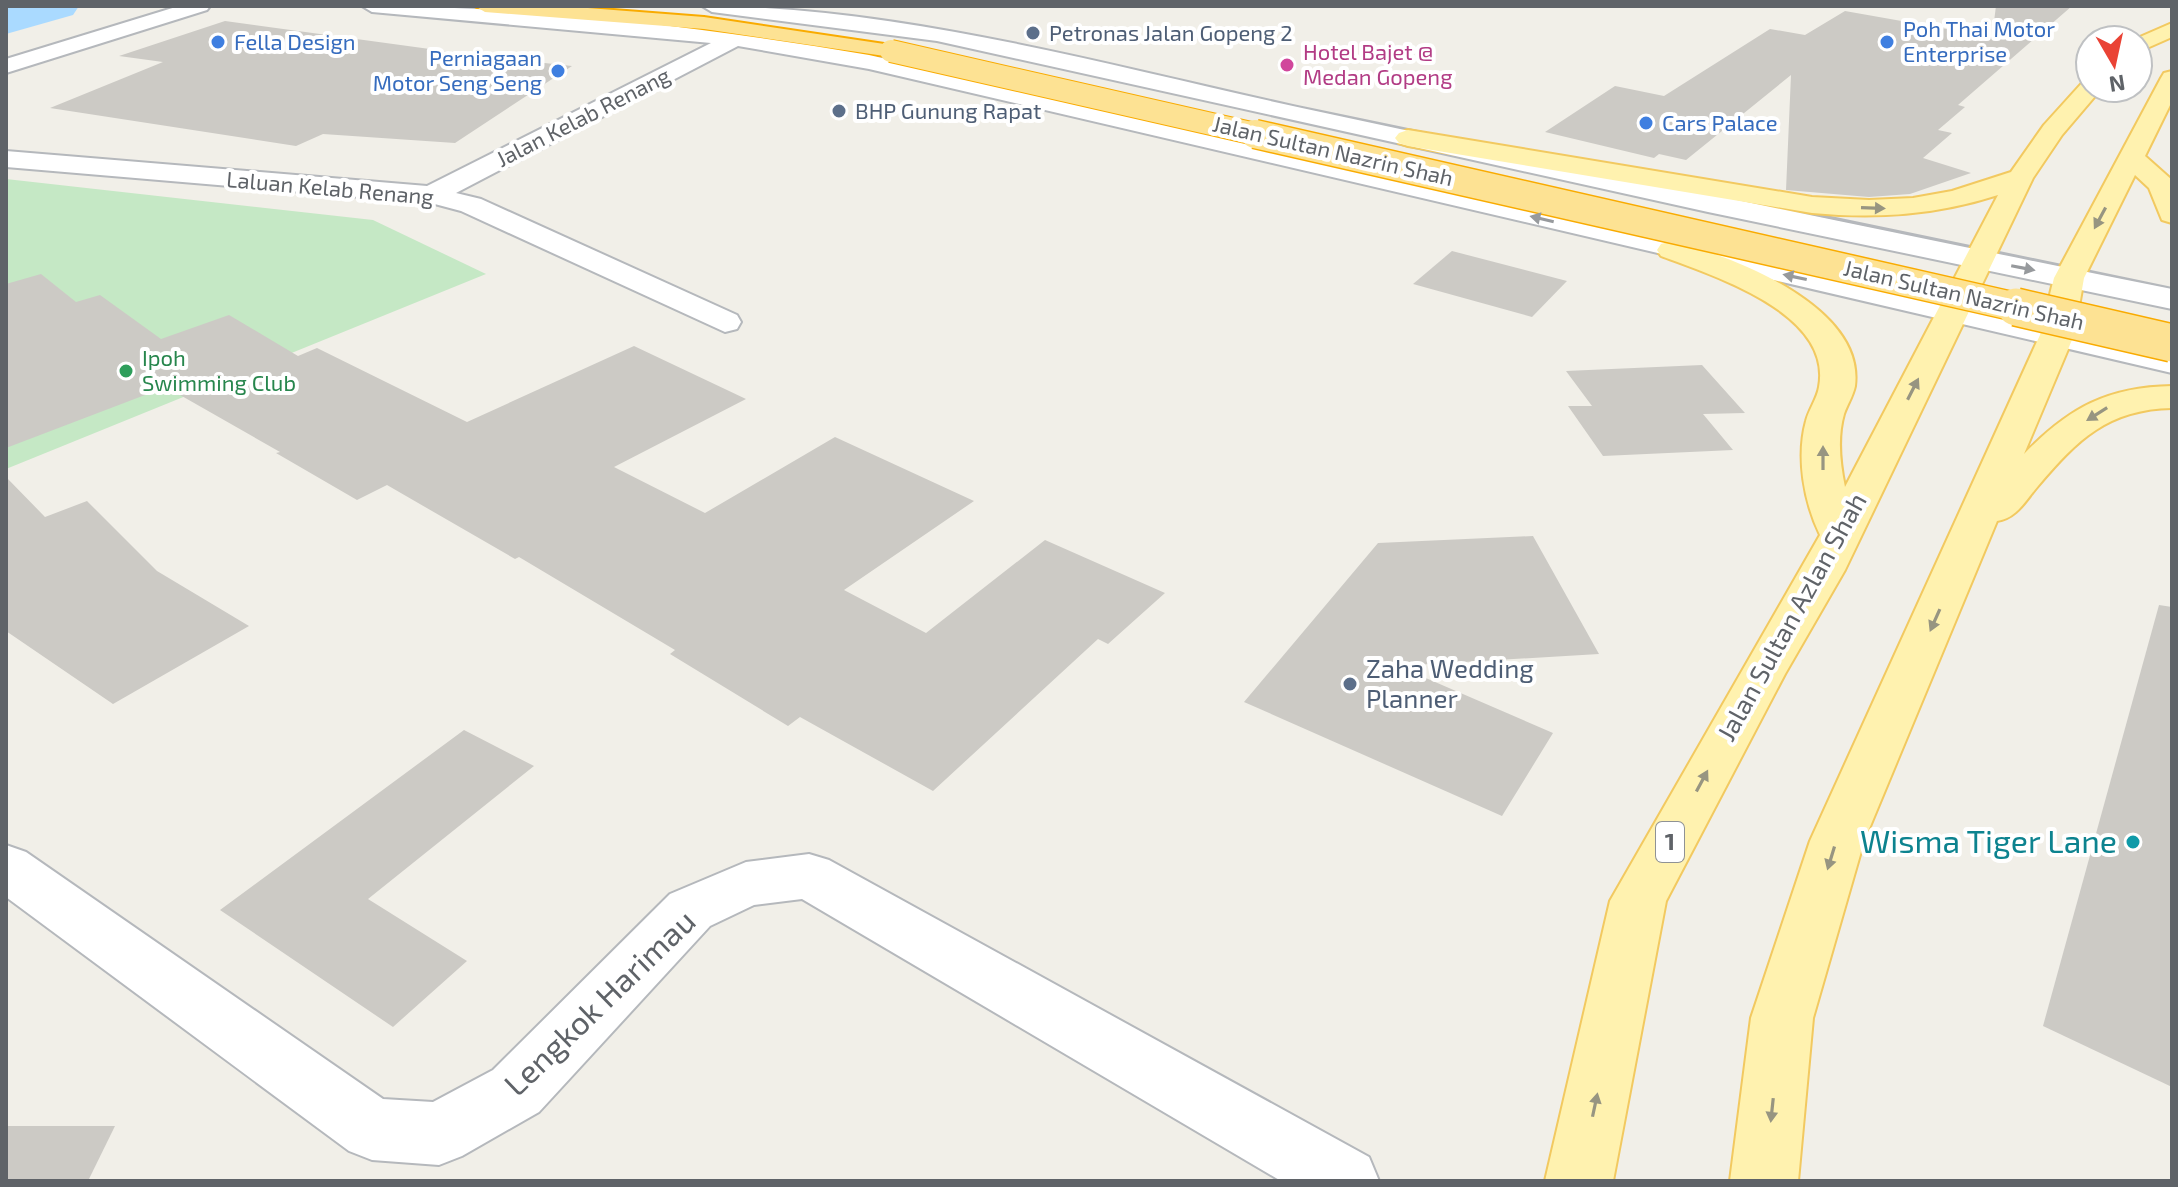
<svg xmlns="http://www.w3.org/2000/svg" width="2178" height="1187" font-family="'Exo 2',sans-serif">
  <rect width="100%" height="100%" fill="#f1efe8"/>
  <path fill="#c5e8c5" d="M 6,179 L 373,220 L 486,274 L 6,469 Z"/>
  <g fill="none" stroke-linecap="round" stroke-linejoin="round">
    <path fill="#aadaff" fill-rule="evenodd" d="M 12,6 L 79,6 L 73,15 L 6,34 L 6,8 Z"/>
  </g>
  <g fill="#cccac5">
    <path d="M 1996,6 L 2072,6 L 1958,105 L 1965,107 L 1938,130 L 1952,133 L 1923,158 L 1971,173 L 1910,194 L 1869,197 L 1786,190 L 1791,75 L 1686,160 L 1659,154 L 1654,158 L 1545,132 L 1615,86 L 1664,96 L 1770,29 L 1805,35 L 1845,11 L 1992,37 Z"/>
    <path d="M 225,21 L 481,56 L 572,66 L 455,143 L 323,134 L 296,146 L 50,108 L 163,62 L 119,56 Z"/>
    <path d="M 1452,251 L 1567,281 L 1532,317 L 1413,284 Z"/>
    <path d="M 41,274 L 76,302 L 100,295 L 161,339 L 229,315 L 298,356 L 317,348 L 467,422 L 634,346 L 746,399 L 614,467 L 705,513 L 835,437 L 974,501 L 844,590 L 926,633 L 1045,540 L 1165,593 L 1108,644 L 1098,639 L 933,791 L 800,717 L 788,726 L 670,654 L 675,650 L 519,557 L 515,559 L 387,485 L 357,500 L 276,453 L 280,452 L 166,387 L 6,448 L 6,284 Z"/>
    <path d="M 1702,365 L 1745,413 L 1703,414 L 1733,450 L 1603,456 L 1568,406 L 1592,406 L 1566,371 Z"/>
    <path d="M 6,477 L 45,517 L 87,501 L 157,571 L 249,626 L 113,704 L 6,631 Z"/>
    <path d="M 1533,536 L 1599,654 L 1398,666 L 1553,733 L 1502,816 L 1244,702 L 1378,543 Z"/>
    <path d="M 2159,605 L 2172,607 L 2172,1087 L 2043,1026 Z"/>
    <path d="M 464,730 L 534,766 L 368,899 L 467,961 L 393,1027 L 220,910 Z"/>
    <path d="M 6,1126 L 115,1126 L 88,1181 L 6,1181 Z"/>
  </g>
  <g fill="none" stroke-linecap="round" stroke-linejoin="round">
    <defs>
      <g id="minor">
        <path d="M 179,6 L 210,6 L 207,10 L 6,73 L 6,59 Z"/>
        <path d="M 362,6 C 531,6 702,27 869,55 L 2172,353 L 2172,373 L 869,69 L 738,46 L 456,193 L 481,199 L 737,315 L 741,322 L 737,329 L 725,332 L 461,211 L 431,203 L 6,167 L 6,151 L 427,186 L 711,43 L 372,12 Z"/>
        <path d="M 702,6 C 899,6 1110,66 1302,108 C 1592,170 1882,231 2172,289 L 2172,309 L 1708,212 L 937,41 L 712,12 Z"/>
        <path d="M 6,845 L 26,852 L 383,1099 L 433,1102 L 493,1070 L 670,894 L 746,862 L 809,854 L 829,860 L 1369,1157 L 1379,1181 L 1281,1181 L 802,899 L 754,905 L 710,926 L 539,1112 L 462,1156 L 439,1165 L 372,1160 L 349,1151 L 6,897 Z"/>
      </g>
      <g id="major">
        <path d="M 2172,23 L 2172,37 L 2138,52 L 2138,40 L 2133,40 Z"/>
        <path d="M 2172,71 L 2172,101 L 2145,156 L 2172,180 L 2172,223 L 2162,220 L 2149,188 L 2135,175 L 2084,278 L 2074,335 L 2024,454 C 2069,408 2107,387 2172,386 L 2172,408 C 2108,409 2077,440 2038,486 C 2025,501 2017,518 1997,521 L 1864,841 L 1813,1018 L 1798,1181 L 1730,1181 L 1751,1018 L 1810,841 L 2040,335 L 2054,278 L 2161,78 L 2164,73 Z"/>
        <path d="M 2090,81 L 2090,88 L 2102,88 L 2062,135 L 2033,178 L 1845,570 L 1785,674 L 1666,901 L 1613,1181 L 1545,1181 L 1610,901 L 1820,535 C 1804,502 1796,457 1806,421 C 1809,409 1817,399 1819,387 C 1833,313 1714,276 1661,256 L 1657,250 L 1661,244 L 1672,241 C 1733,256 1865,307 1855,386 C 1853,396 1847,405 1844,414 C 1837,438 1840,463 1845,487 L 1998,195 C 1936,215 1877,219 1812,213 L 1408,146 L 1399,143 L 1395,138 L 1399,133 L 1408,130 L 1812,197 L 1869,200 L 1913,198 L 1952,191 L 2011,172 L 2044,125 L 2082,83 Z"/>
      </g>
      <path id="highway" d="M 475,6 L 562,6 L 704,17 L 891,45 L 902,51 L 891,57 L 704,29 L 485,12 Z"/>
    </defs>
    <use href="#minor" stroke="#b5b8bc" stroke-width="4"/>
    <use href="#major" stroke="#f2c960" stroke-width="4"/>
    <use href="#highway" stroke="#f9ab00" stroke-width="4"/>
    <use href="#minor" fill="#fff" fill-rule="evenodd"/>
    <use href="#major" fill="#fff2af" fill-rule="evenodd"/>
    <use href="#highway" fill="#fde293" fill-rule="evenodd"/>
    <defs>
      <path id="highway-bridge-far2" d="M 891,51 L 1264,136"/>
      <path id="highway-bridge-far1" d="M 1255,134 L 2025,309"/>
      <path id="highway-bridge" d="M 2016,307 L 2172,343"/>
    </defs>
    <use href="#highway-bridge-far2" stroke="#f9ab00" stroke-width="24" stroke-linecap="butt"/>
    <use href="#highway-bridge-far1" stroke="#f9ab00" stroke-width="31" stroke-linecap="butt"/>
    <use href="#highway-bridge" stroke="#f9ab00" stroke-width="40" stroke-linecap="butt"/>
    <use href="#highway-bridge-far2" stroke="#fde293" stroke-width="22"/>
    <use href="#highway-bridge-far1" stroke="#fde293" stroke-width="28"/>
    <use href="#highway-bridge" stroke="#fde293" stroke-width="37"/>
  </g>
  <defs><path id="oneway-solid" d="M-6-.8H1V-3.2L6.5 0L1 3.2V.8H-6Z" transform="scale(2)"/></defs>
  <g fill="#979581">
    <use href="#oneway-solid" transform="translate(1873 208) rotate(2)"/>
    <use href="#oneway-solid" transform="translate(2100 218) rotate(118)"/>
    <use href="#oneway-solid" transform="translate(1913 389) rotate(-63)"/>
    <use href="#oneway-solid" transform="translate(2097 414) rotate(148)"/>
    <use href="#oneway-solid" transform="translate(1823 458) rotate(-90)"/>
    <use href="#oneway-solid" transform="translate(1935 620) rotate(114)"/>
    <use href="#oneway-solid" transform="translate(1702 781) rotate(-62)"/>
    <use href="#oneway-solid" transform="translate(1831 858) rotate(107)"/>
    <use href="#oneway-solid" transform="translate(1595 1105) rotate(-78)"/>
    <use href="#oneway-solid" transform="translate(1772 1110) rotate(96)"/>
  </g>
  <g fill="#979a9d">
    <use href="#oneway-solid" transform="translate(1542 219) rotate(-167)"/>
    <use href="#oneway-solid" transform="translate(2023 268) rotate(11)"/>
    <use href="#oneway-solid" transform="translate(1795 277) rotate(-168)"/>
  </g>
  <g fill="#5c6f8a" stroke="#fff" stroke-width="3">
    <circle cx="1033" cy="33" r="8"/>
    <circle cx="839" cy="111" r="8"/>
    <circle cx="1350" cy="684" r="8"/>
  </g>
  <g fill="#3f7fe0" stroke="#fff" stroke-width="3">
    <circle cx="218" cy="42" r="8"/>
    <circle cx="1887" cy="42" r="8"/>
    <circle cx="558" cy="71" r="8"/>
    <circle cx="1646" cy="123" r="8"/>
  </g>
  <circle fill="#d1479c" stroke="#fff" stroke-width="3" cx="1287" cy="65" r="8"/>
  <circle fill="#2e9e5b" stroke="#fff" stroke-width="3" cx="126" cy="371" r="8"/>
  <circle fill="#0f9aa8" stroke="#fff" stroke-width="3" cx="2133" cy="842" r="8"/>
  <g text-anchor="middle" stroke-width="8" stroke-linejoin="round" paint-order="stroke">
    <g font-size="22" fill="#366cbe" stroke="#fff" text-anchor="start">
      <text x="1903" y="37">Poh Thai Motor<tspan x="1903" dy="25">Enterprise</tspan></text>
      <text x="234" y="50">Fella Design</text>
      <text x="542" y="66" text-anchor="end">Perniagaan<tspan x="542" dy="25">Motor Seng Seng</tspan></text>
      <text x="1662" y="131">Cars Palace</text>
    </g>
    <g font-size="22" fill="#4e5e75" stroke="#fff" text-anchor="start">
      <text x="1049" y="41">Petronas Jalan Gopeng 2</text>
      <text x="855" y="119">BHP Gunung Rapat</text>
    </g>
    <g font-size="22" fill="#b23c85" stroke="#fff" text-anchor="start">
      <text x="1303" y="60">Hotel Bajet @<tspan x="1303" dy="25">Medan Gopeng</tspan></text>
    </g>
    <g font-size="22" fill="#5f6368" stroke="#fff">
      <text transform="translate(583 117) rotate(-27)" y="8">Jalan Kelab Renang</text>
      <text transform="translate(1333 151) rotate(13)" y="8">Jalan Sultan Nazrin Shah</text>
      <text transform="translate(330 188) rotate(5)" y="8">Laluan Kelab Renang</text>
      <text transform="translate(1964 295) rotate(13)" y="8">Jalan Sultan Nazrin Shah</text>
    </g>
    <g font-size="22" fill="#27864d" stroke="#fff" text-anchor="start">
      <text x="142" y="366">Ipoh<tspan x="142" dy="25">Swimming Club</tspan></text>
    </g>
    <rect fill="#fff" stroke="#8f9295" stroke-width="2" x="1656" y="822" width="28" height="40" rx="6"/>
    <g font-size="24" font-weight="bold" fill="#5f6368">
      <text x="1670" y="850">1</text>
    </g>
    <g font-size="26" fill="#5f6368" stroke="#fff">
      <text transform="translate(1792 617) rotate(-61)" y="9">Jalan Sultan Azlan Shah</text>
    </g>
    <g font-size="26" fill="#4e5e75" stroke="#fff" text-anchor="start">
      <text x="1366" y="678">Zaha Wedding<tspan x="1366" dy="30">Planner</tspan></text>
    </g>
    <g font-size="32" fill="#0d838f" stroke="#fff" text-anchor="end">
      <text x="2117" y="853">Wisma Tiger Lane</text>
    </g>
    <g font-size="32" fill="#5f6368" stroke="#fff">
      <text transform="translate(600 1003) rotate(-44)" y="11">Lengkok Harimau</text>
    </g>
  </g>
  <rect width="2178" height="1187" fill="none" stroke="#5f6368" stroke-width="16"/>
  <g transform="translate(2114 64) rotate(171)"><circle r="38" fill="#ffffff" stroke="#bfc1c3" stroke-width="2"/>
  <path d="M0-6L14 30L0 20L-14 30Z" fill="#ea4335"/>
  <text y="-12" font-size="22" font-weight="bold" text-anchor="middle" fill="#5f6368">N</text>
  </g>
</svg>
